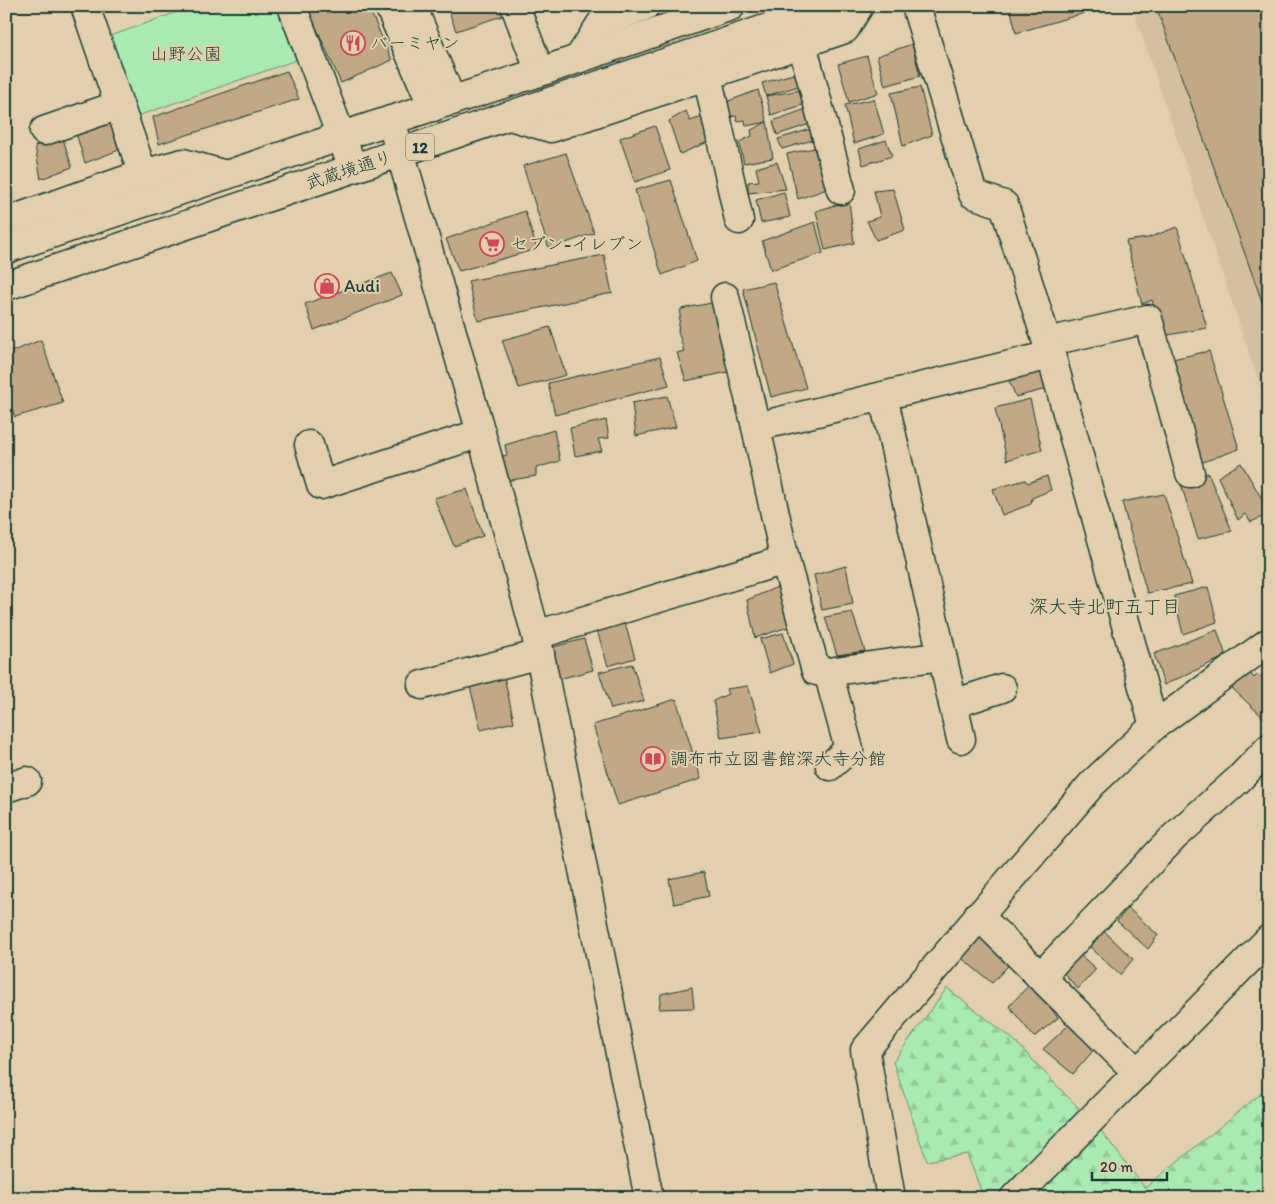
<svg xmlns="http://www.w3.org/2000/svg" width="1275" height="1204" font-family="Itim,'Klee One',sans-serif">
  <defs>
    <pattern id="forest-firs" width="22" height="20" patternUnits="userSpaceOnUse" patternTransform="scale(1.25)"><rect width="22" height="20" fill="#aaeab2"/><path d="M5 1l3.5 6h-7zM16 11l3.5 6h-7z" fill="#92ca9a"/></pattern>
  </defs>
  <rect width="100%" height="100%" fill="#e1cfad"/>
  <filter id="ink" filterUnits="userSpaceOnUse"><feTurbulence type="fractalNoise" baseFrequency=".02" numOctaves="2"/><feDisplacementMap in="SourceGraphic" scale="10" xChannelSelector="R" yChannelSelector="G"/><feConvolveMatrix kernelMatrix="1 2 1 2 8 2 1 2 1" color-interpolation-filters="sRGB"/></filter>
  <g filter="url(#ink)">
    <path fill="#d3c09f" d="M 1132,6 L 1269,6 L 1269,412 Z"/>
    <path fill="url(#forest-firs)" stroke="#649473" d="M 947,988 L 1013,1039 L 1063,1092 L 1098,1127 L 1145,1188 L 1269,1087 L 1269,1198 L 984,1198 L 967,1154 L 927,1161 L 893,1062 Z"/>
    <path fill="#aaeab2" stroke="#649473" d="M 194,6 L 276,6 L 296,60 L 135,117 L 108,37 Z"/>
    <g fill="#c1a886" stroke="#1f3d34">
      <path d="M 314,6 L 368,6 L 392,60 L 341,83 L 308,9 Z"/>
      <path d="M 447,6 L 512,6 L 514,12 L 456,31 Z"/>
      <path d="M 1010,6 L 1105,6 L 1105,7 L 1016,33 Z"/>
      <path d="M 1156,6 L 1269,6 L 1269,321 Z"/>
      <path d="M 912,44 L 920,76 L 885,86 L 877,56 Z"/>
      <path d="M 867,56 L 878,93 L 849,102 L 838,64 Z"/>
      <path d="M 287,71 L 299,99 L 159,144 L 153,117 Z"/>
      <path d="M 803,71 L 805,84 L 766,96 L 762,83 Z"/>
      <path d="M 920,87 L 932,135 L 903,146 L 891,93 Z"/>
      <path d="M 758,90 L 767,122 L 746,126 L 745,120 L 737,121 L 736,116 L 726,117 L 726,102 Z"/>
      <path d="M 801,90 L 809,103 L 771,115 L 766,96 Z"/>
      <path d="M 874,99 L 884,134 L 854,144 L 845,105 Z"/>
      <path d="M 806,109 L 813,123 L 777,135 L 773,121 Z"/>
      <path d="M 686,111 L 690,121 L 702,117 L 708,142 L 680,154 L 669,121 Z"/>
      <path d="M 109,119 L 119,150 L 85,163 L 76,133 Z"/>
      <path d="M 767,122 L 773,158 L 744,163 L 739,142 L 752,136 L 751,130 Z"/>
      <path d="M 655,126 L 670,170 L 635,182 L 620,138 Z"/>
      <path d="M 814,128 L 816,139 L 782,149 L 778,139 Z"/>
      <path d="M 62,136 L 72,167 L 41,179 L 35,146 Z"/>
      <path d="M 886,140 L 892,156 L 863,165 L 859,149 Z"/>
      <path d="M 814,148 L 827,189 L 798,199 L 787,154 Z"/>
      <path d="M 566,153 L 594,233 L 549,249 L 523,166 Z"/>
      <path d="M 777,162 L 786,189 L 748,193 L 748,182 L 759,181 L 756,168 Z"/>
      <path d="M 671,180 L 697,261 L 662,275 L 635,190 Z"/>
      <path d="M 893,189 L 905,230 L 876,240 L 867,221 L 880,217 L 874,191 Z"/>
      <path d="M 784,192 L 790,217 L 761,223 L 756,200 Z"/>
      <path d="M 849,201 L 854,243 L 825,250 L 816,211 Z"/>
      <path d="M 525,211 L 537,249 L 459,271 L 446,239 Z"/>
      <path d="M 815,222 L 823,253 L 771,270 L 762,241 Z"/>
      <path d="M 1177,227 L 1207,328 L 1163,336 L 1152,300 L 1142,304 L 1126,241 L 1148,238 Z"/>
      <path d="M 604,255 L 612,293 L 478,321 L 468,281 Z"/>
      <path d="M 392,273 L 402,295 L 314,330 L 305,304 Z"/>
      <path d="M 774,282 L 806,388 L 771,397 L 743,289 Z"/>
      <path d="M 721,301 L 737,370 L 686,381 L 677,353 L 684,351 L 678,331 L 681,309 Z"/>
      <path d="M 550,327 L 566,375 L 519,388 L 502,340 Z"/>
      <path d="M 41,340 L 63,403 L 15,417 L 6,395 L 6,369 L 11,367 L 8,353 Z"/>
      <path d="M 1209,351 L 1239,449 L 1200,463 L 1168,360 Z"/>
      <path d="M 660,357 L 669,385 L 555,415 L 548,383 Z"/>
      <path d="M 1041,360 L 1046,389 L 1016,397 L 1006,374 Z"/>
      <path d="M 667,396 L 676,427 L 636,436 L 632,403 Z"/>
      <path d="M 1030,399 L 1042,450 L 1007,460 L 995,408 Z"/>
      <path d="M 606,420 L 609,438 L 598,439 L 602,451 L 575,456 L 570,428 Z"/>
      <path d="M 554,430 L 560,461 L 536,468 L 536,476 L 505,481 L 498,457 L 507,455 L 505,445 Z"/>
      <path d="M 1241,463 L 1269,511 L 1269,514 L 1251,522 L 1245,514 L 1238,520 L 1218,477 Z"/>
      <path d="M 1208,473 L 1232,531 L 1198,539 L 1180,481 Z"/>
      <path d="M 1047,476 L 1051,490 L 1032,498 L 1031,504 L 1002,515 L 993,489 L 1025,480 L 1028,483 Z"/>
      <path d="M 467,489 L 483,536 L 454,546 L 434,498 Z"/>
      <path d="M 1164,494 L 1192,584 L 1147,593 L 1122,502 Z"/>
      <path d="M 846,566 L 853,604 L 822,610 L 814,575 Z"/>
      <path d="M 782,585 L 794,625 L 755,638 L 747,600 Z"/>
      <path d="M 1208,587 L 1217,622 L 1183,634 L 1174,596 Z"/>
      <path d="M 852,612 L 865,651 L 837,655 L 825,617 Z"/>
      <path d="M 622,613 L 635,658 L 608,666 L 594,621 Z"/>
      <path d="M 1217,630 L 1226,656 L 1164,685 L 1154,654 Z"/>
      <path d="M 783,633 L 793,664 L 770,673 L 760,639 Z"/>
      <path d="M 584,639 L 593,670 L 559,679 L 549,648 Z"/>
      <path d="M 632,664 L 644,701 L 611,709 L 599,672 Z"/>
      <path d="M 1248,670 L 1254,678 L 1258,674 L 1269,684 L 1269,723 L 1232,688 Z"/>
      <path d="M 503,672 L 514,722 L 481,730 L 469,683 Z"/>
      <path d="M 748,686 L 762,732 L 721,738 L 713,701 L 728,694 L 726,689 Z"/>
      <path d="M 676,699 L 701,779 L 618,805 L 593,725 Z"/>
      <path d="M 704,872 L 709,896 L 674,904 L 669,879 Z"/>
      <path d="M 1128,908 L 1158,935 L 1148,949 L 1117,921 Z"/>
      <path d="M 985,930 L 1017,956 L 992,983 L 959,956 Z"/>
      <path d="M 1103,930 L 1133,959 L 1120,975 L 1088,945 Z"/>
      <path d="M 1077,952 L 1096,969 L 1078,989 L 1061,970 Z"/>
      <path d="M 1032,982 L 1058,1018 L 1034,1037 L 1009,1006 Z"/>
      <path d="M 692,987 L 694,1008 L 659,1009 L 661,994 Z"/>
      <path d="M 1076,1018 L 1098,1045 L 1073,1074 L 1043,1049 Z"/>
    </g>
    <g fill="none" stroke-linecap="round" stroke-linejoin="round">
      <defs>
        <g id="minor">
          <path d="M 85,6 L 143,174"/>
          <path d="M 292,6 L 353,168"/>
          <path d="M 389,6 L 433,107"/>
          <path d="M 412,6 L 452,101"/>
          <path d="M 515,6 L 540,72"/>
          <path d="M 916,6 L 973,194 L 1004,205 L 1051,355 L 1154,726"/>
          <path d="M 802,44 L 841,190"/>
          <path d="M 579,58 L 602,22 L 645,6"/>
          <path d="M 707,75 L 739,220"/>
          <path d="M 510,116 L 551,128 L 845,29 L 859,6"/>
          <path d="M 391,120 L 481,433 L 536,635 L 649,1198"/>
          <path d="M 44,131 L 119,105"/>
          <path d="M 6,222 L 143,174 L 183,163 L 226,175"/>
          <path d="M 725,297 L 756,427"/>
          <path d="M 1047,342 L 1148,319 L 1190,473"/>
          <path d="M 883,396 L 961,739"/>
          <path d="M 309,445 L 321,485 L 481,433"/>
          <path d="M 536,635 L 785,560"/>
          <path d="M 942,656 L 828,672 L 816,671 L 785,560 L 756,427 L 1051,355"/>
          <path d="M 828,672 L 849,749 L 830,766"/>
          <path d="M 422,685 L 540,654"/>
          <path d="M 953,704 L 1002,688"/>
          <path d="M 6,788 L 27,781"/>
          <path d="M 978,915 L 1138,1073"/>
          <path d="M 1040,977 L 1175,836 L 1238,780 L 1269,748"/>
          <path d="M 891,1198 L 865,1050 L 1092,784 L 1154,726 L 1269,642"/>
          <path d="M 1014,1198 L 1269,939"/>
        </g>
        <g id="major">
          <path d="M 6,249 L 342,136 L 540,72 L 731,6"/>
          <path d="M 6,286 L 833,6"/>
        </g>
      </defs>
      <use href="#minor" stroke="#1f3d34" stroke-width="31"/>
      <use href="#major" stroke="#1f3d34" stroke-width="31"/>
      <use href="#minor" stroke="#e1cfad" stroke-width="28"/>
      <use href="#major" stroke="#e1cfad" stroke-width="28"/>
    </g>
  </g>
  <defs>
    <symbol id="restaurant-ring" viewBox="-11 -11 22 22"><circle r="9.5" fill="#e1cfad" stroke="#d1495b" stroke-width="1.5"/><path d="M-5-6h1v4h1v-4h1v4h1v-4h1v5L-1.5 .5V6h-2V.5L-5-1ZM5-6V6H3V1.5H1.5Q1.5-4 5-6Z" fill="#d1495b"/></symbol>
    <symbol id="supermarket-ring" viewBox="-11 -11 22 22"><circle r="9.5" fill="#e1cfad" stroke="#d1495b" stroke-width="1.5"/><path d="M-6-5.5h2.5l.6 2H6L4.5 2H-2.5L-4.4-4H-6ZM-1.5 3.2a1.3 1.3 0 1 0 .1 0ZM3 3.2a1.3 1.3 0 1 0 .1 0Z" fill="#d1495b"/></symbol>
    <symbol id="shop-ring" viewBox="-11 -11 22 22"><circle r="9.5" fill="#e1cfad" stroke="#d1495b" stroke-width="1.5"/><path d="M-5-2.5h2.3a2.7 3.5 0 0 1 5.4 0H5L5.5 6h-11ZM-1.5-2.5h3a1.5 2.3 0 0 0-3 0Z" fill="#d1495b"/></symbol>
    <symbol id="library-ring" viewBox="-11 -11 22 22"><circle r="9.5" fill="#e1cfad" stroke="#d1495b" stroke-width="1.5"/><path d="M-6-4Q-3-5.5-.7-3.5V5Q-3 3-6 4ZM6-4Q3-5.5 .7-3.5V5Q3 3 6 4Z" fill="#d1495b"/></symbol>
  </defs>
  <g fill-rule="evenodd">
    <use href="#restaurant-ring" x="339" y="29" width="28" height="28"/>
    <use href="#supermarket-ring" x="478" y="230" width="28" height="28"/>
    <use href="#shop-ring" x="313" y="272" width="28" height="28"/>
    <use href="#library-ring" x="639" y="745" width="28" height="28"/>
  </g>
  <g text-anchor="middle" stroke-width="4" stroke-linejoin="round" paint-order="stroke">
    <rect fill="#e1cfad" stroke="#596958" stroke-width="1" x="406" y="133.5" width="28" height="27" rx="4"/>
    <g font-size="16" font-weight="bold" fill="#1f3d34">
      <text x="420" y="153">12</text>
    </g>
    <g font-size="18" fill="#1f3d34" stroke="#e1cfad" text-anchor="start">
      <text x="370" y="49">バーミヤン</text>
      <text x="510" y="250">セブン-イレブン</text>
      <text x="344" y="292">Audi</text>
      <text x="670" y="765">調布市立図書館深大寺分館</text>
    </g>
    <g font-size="18" fill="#26463a" stroke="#e1cfad">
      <text x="186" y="60">山野公園</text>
    </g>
    <g font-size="18" fill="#1f3d34" stroke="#e1cfad">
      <text transform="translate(349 170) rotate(-18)" y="6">武蔵境通り</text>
    </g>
    <g font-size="19" fill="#1f3d34" stroke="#e1cfad">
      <text x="1105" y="613">深大寺北町五丁目</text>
    </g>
  </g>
  <rect width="1275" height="1204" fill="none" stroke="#e1cfad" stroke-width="25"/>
  <rect x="12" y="12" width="1250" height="1179" fill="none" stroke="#1f3d34" stroke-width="2" filter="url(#ink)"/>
  <path d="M1092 1172v8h75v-8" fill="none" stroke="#1f3d34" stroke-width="2.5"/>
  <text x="1100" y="1172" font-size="15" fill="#1f3d34" stroke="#e1cfad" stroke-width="4" paint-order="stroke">20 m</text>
</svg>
